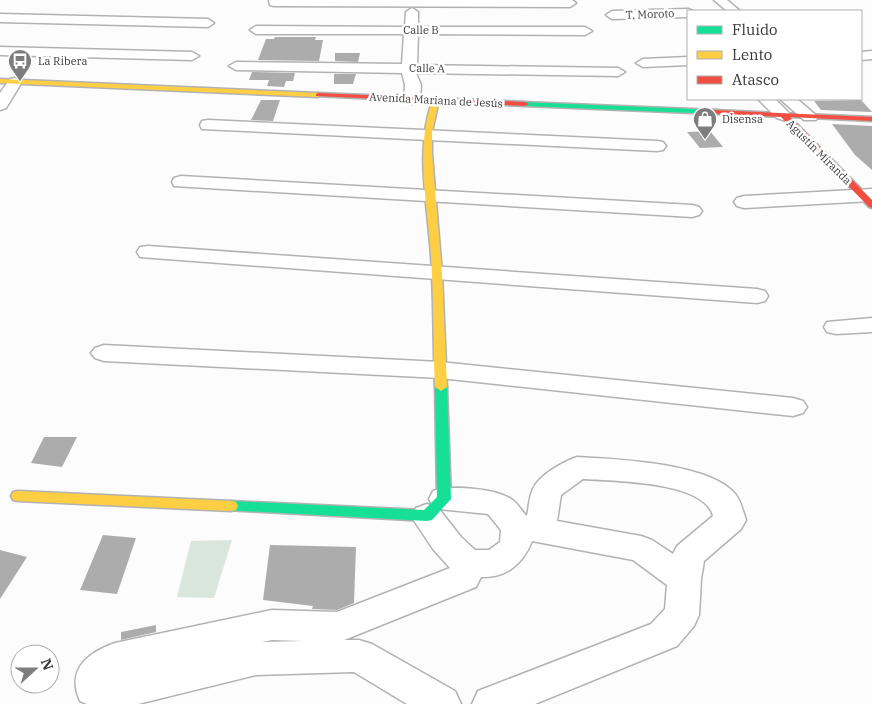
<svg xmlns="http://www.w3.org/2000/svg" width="872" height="704" font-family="'IBM Plex Serif',serif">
<rect width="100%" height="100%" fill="#fcfcfc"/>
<path fill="#d8e6dd" d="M232 540 214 598 177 597 191 541Z"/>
<path fill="#acacac" d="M275 37H316L315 40H323L319 61 258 60 266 39H274Z
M335 53H360L358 62 335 61Z
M252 72 295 73 293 81H286L284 87 267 86 269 80H249Z
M334 74H356L353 84H334Z
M261 100H280L273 121 251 120Z
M861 100 872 112 821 110 814 101Z
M832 124 872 126V170L855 155Z
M710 131 723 147 700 148 687 132Z
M44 437H77L62 467 31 463Z
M103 535 136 538 117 594 80 590Z
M270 545 356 547 354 603 337 610 312 609 313 606 263 600Z
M0 550 27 557 0 599Z
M156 625V632L121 640V632Z"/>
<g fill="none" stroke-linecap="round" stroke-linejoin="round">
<g stroke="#b2b2b2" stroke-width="3">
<path id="street" d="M269 0H572L576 3 570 7 274 6 270 5Z
M714 0H727L740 11H727Z
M412 8 418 12V27H585L592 31 585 35 418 34 417 65 618 68 625 72 618 76 416 73 421 85 420 99 412 104 404 99 405 85 402 73 236 70 229 66 236 62 402 64 404 34H256L250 30 256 26 405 27 406 12Z
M688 9 693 11H688V17L612 19 606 15 612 11Z
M0 14 208 19 214 23 208 27 0 22Z
M0 47 192 52 199 56 192 60 0 55Z
M872 51V59L861 60V52Z
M688 57V65L643 67 636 63 643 59Z
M15 78 22 82 6 108 0 110V93L10 79Z
M758 99H775L791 115 783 120 777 118Z
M780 99H797L818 117 816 120H804Z
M208 120 657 141 663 142 666 146 663 150 657 151 202 129 200 125 202 121Z
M181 176 692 205 699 207 702 211 699 215 692 217 174 186 172 182 174 178Z
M872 189V201L744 208 737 206 734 202 737 198 744 196Z
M148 246 757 289 765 291 768 296 765 301 757 303 140 257 137 252 140 247Z
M872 318V332L836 334 827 332 824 327 827 322Z
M104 345 440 362 793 398 803 401 807 407 803 413 793 416 440 378 104 361 95 358 91 353 95 348Z
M577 457C615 459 712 463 736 495 741 502 743 511 746 520L741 529 704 561 701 579 699 615 694 626 677 646 535 704H472L478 691 651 624 665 609 667 585 633 560 532 541C523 564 506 578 481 577L476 587 344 640H359L372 644 455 691 461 704H407L354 672 256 675 138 704H87L80 701C66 670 87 653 115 643L272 610 337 612 450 568 433 549 411 516 416 508 427 504 433 506 429 499 433 491C451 485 495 488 511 499 518 503 521 511 527 516 529 507 529 497 533 489 539 475 563 462 577 457ZM583 479C613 481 705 481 713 516L677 546 673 554 652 540 641 536 557 521 561 495ZM439 509 488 514 501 530 500 542 489 550H475L461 537ZM272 640 304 641 262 642Z"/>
</g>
<g stroke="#b2b2b2" stroke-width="3">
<path id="fast" d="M522 102 717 110 721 112 717 114 525 106 521 104Z
M441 383 447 387 451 499 432 520 427 521 226 510 224 506 226 502 231 501 424 510 437 497 435 387Z"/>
</g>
<g stroke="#b2b2b2" stroke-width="3">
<path id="slow" d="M0 79 318 93 321 95 318 97 0 83Z
M433 99 439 100 432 132V154L442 273 447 387 441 391 435 387C433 344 434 301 431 257 428 206 414 148 433 99Z
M18 491 231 501 236 502 238 506 236 510 231 511 18 501 13 500 11 496 13 492Z"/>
</g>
<g stroke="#b2b2b2" stroke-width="3">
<path id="jam" d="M318 93 525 102 529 104 525 106 316 96V94Z
M714 110 872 117V121L790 117 872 200V208L869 207 781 117 717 114 713 112Z"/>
</g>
<use href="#street" fill="#fff" fill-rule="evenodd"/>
<use href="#fast" fill="#16e098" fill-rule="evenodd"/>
<use href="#slow" fill="#ffcf43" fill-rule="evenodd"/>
<use href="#jam" fill="#f24e42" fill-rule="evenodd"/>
</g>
<defs>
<g id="bus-pin" transform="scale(1.25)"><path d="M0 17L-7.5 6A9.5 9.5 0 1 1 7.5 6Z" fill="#7d7d7d" stroke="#fff"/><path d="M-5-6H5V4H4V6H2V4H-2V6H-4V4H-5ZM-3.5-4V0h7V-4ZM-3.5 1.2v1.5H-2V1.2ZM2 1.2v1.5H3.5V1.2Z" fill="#fff"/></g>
<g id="shop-pin" transform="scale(1.25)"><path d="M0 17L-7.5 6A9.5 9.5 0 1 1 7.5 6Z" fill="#7d7d7d" stroke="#fff"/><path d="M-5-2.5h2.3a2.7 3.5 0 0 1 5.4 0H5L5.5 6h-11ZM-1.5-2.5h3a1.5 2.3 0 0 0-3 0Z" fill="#fff"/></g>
</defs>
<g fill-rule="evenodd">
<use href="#bus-pin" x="20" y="61"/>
<use href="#shop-pin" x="705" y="119"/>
</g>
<g text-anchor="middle" stroke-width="5" stroke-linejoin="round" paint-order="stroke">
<g font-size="11" fill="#383838" stroke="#fff">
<text transform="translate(650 14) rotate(-2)" y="4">T. Moroto</text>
<text x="421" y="34">Calle B</text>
<text transform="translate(427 68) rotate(1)" y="4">Calle A</text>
<text transform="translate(436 100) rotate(3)" y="4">Avenida Mariana de Jesús</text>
<text transform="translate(819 152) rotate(45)" y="4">Agustín Miranda</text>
</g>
<g font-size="11" fill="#383838" stroke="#fff" text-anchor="start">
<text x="38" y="65">La Ribera</text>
<text x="722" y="123">Disensa</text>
</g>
</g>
<rect x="687" y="10" width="175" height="90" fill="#ffffff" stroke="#afafaf"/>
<rect x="697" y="26" width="25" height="8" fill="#16e098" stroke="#afafaf"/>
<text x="732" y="35" font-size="15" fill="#383838">Fluido</text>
<rect x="697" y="51" width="25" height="8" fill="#ffcf43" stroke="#afafaf"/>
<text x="732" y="60" font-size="15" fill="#383838">Lento</text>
<rect x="697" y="76" width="25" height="8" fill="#f24e42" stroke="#afafaf"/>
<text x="732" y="85" font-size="15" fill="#383838">Atasco</text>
<g transform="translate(35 669) rotate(69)"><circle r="24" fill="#ffffff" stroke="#afafaf"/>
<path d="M0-4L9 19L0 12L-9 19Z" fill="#7d7d7d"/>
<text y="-8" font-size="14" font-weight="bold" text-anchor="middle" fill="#383838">N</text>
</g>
</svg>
